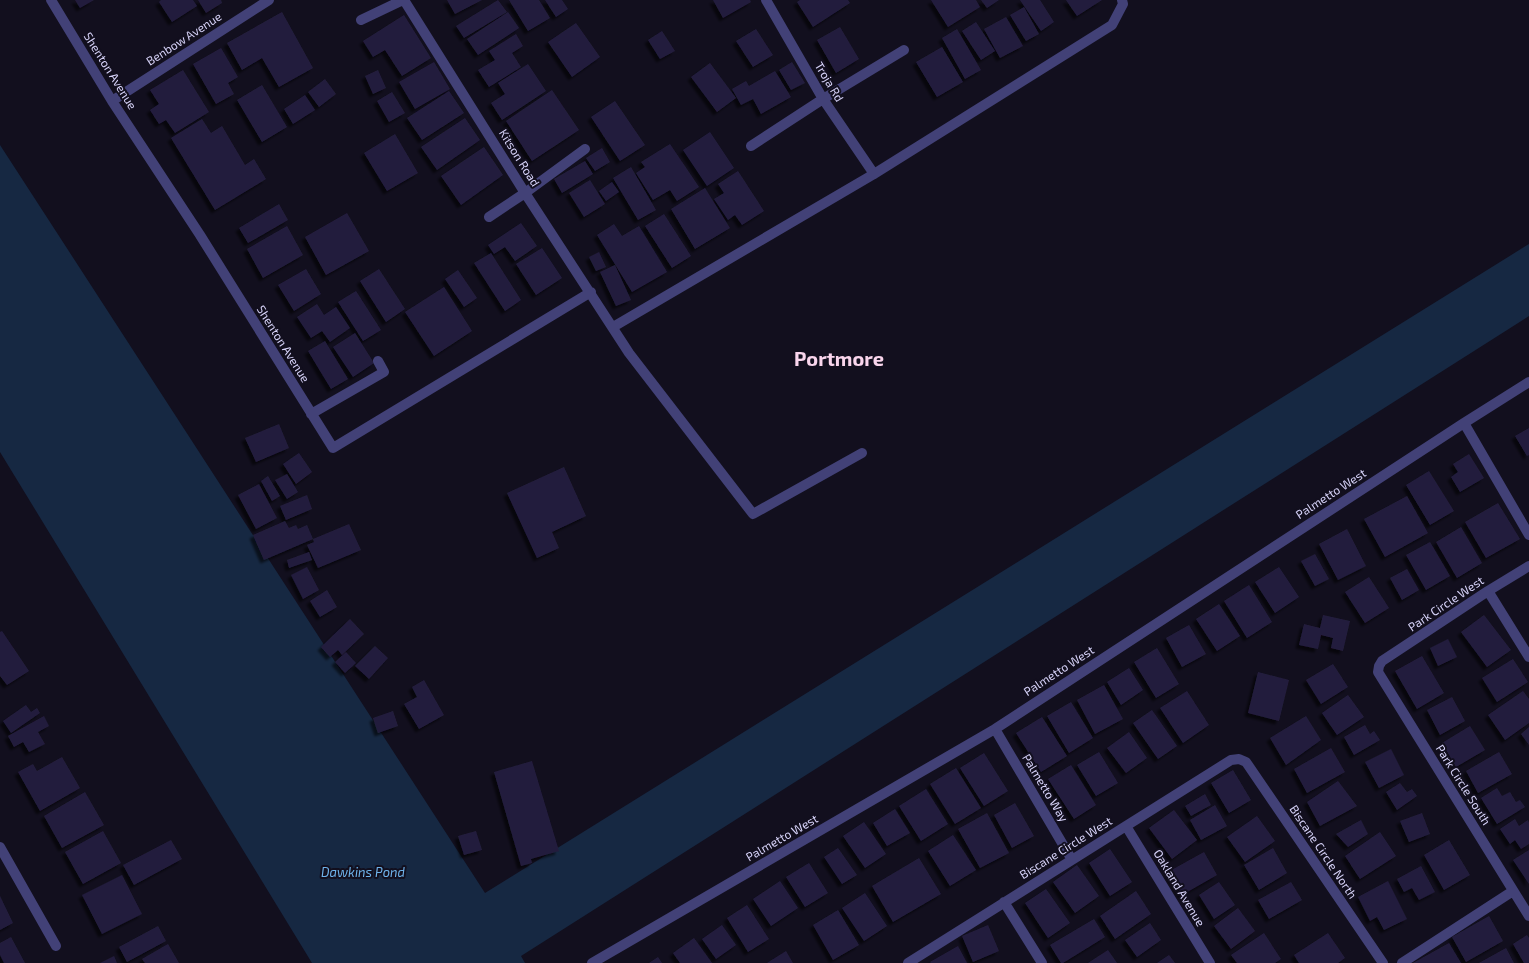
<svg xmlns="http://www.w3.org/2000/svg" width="1529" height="963" font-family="'Exo 2',sans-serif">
<defs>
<filter id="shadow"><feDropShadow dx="-3.5" dy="3.5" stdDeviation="1" flood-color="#0009"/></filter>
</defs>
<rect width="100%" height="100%" fill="#120f1e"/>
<path fill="#162842" d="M0 145 485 893 1529 244V316L521 956 525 963H312L0 452Z"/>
<path fill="#241e3d" filter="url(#shadow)" d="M75 0H94L80 8Z
M161 0H193L197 6 172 22 159 2Z
M198 0H221L222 3 206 13Z
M447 0H482L455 14Z
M498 0 507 12 464 38 456 26Z
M509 0H539L550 18 528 31Z
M545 0H562L568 9 556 17Z
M713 0H750L751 2 723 18Z
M800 0H848L850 3 813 27 797 2Z
M931 0H976L980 7 948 27Z
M981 0H999L987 8Z
M1020 0H1040L1054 22 1041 31Z
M1066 0H1102L1077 16Z
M1024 7 1039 34 1026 41 1010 15Z
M282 12 313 68 279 87 262 58 242 70 227 43Z
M508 12 519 28 478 55 467 39Z
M404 15 431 58 402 76 385 50 373 57 363 41Z
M1006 17 1023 46 1000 58 984 29Z
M976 22 995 51 981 60 962 31Z
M576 23 600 57 572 77 548 42Z
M840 27 859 59 836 73 817 40Z
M756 29 773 55 753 67 736 41Z
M957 29 981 70 965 79 942 38Z
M662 31 675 51 660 59 648 40Z
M516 34 523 46 512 53 521 67 489 87 478 70 495 60 489 51Z
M942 47 963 82 937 97 916 62Z
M221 48 238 77 228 83 234 94 216 104 193 64Z
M434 62 450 89 415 109 399 82Z
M792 62 805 83 791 90 779 70Z
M710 63 736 98 717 112 691 77Z
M528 64 546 91 502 120 491 103 505 94 498 83Z
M183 70 209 112 175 133 166 120 159 124 150 110 159 104 150 90Z
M378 70 386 88 373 94 365 76Z
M775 71 791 97 761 114 753 99 741 105 732 89 746 81 749 86Z
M325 79 336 94 319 107 308 92Z
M262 85 287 127 262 142 237 100Z
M552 90 579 130 532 161 506 121Z
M449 91 464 113 422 140 407 118Z
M392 92 405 113 389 122 377 101Z
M305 95 315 110 293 124 284 109Z
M615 101 645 145 620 161 591 117Z
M465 118 480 140 437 170 421 147Z
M202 119 211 133 222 126 245 165 254 159 266 179 215 210 171 138Z
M710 132 734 168 707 186 683 150Z
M395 134 418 173 387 191 364 153Z
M670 144 699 187 677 201 670 190 653 200 636 173 645 167 641 162Z
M484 147 503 175 461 205 441 176Z
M602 148 610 162 595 171 586 158Z
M585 161 593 174 562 193 554 179Z
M631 167 656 210 638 220 613 178Z
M738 171 764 211 742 225 735 215 728 220 714 199 724 193 718 184Z
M590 180 605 204 584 217 569 193Z
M612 182 619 192 606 201 599 191Z
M705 188 730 228 695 249 671 209Z
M279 204 288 220 248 243 239 228Z
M347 213 369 251 326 275 305 237Z
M664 214 691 256 672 268 645 226Z
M521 223 537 246 515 261 505 247 494 254 488 245Z
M614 224 622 236 639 226 667 272 632 292 597 235Z
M287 226 303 255 263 278 247 249Z
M542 248 562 278 536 295 516 264Z
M599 252 606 267 596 271 589 257Z
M491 253 521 300 505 311 474 263Z
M615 265 631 300 616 306 600 272Z
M306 269 321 294 294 311 278 285Z
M379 269 405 309 386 322 360 281Z
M458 270 477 298 464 307 445 279Z
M444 287 472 331 434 356 405 312Z
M356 291 381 330 363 341 338 302Z
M317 304 324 315 336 307 350 328 330 342 322 331 311 338 297 317Z
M355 333 374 363 353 377 333 347Z
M325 341 348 379 331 389 308 351Z
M279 424 289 448 256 462 245 438Z
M1529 428V455L1527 456 1515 436Z
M299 453 312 472 296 484 283 464Z
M1469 454 1484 478 1460 492 1451 477 1458 472 1453 464Z
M564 467 586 516 552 532 559 548 537 558 507 493Z
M1429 471 1454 511 1430 525 1406 485Z
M287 474 298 492 287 499 275 480Z
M268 476 280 496 272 501 261 481Z
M259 484 277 518 256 529 238 495Z
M307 495 312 509 286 520 280 506Z
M1407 496 1428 533 1385 557 1364 519Z
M1498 503 1520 539 1486 558 1465 522Z
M285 521 289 528 296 525 298 529 307 525 313 539 264 560 253 535Z
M349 524 361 550 318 568 307 545 314 542 313 539Z
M1461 527 1482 563 1457 578 1436 542Z
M1347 529 1366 566 1338 580 1319 544Z
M1430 542 1450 576 1426 590 1406 555Z
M309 552 312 560 289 568 287 560Z
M1315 554 1329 579 1315 586 1301 561Z
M307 567 319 590 303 599 291 575Z
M1279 567 1299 597 1275 613 1255 582Z
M1407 569 1419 590 1402 600 1390 578Z
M1369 577 1389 608 1365 623 1345 592Z
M1249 585 1272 622 1247 638 1224 601Z
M327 590 337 607 320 617 310 601Z
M1219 604 1240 636 1217 651 1196 619Z
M1323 615 1350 621 1343 651 1331 648 1333 638 1321 635 1318 649 1299 645 1304 624 1320 628Z
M1484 615 1511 650 1487 667 1461 632Z
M350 619 364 634 342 655 338 650 330 657 321 647Z
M1189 625 1206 654 1182 667 1166 638Z
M2 631 29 671 7 685 0 676V632Z
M1448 639 1457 657 1438 666 1430 648Z
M375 646 388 658 369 679 355 666Z
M1157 648 1179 684 1156 698 1134 662Z
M346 652 356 663 345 673 335 662Z
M1422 656 1444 693 1417 709 1395 671Z
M1513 659 1528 682 1497 702 1482 678Z
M1333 664 1348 687 1321 704 1306 680Z
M1129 668 1143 690 1121 705 1107 682Z
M1258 672 1289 680 1279 721 1248 713Z
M424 680 444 715 419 729 404 704 417 697 412 687Z
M1104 685 1123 719 1095 734 1077 700Z
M1187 691 1209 725 1183 743 1160 708Z
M1523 691 1529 699V723L1505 740 1488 715Z
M1348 695 1364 717 1337 735 1322 713Z
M1452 697 1465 721 1440 735 1427 710Z
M1071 702 1093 738 1069 753 1047 716Z
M26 705 31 712 37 708 40 713 11 733 3 721Z
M1152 710 1177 746 1158 759 1133 723Z
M393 711 398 726 378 733 373 718Z
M44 716 49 726 38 732 45 744 29 752 23 742 14 747 8 736Z
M1306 716 1321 740 1286 765 1270 738Z
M1042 717 1067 756 1041 772 1016 733Z
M1365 725 1370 734 1374 731 1380 740 1354 755 1344 737Z
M1470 726 1485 750 1456 767 1442 743Z
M1529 727V745L1521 734Z
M1129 732 1147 758 1126 773 1107 748Z
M1331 748 1345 772 1307 793 1294 769Z
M1391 749 1404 775 1379 788 1365 762Z
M1099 752 1118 783 1096 796 1077 765Z
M1499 752 1512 774 1478 793 1466 771Z
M984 753 1008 791 984 806 960 768Z
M62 757 80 788 40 811 18 772 33 764 37 771Z
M532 761 559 851 531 859 532 863 521 866 494 772Z
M1071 765 1096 805 1074 819 1048 779Z
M956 768 981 808 955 824 930 784Z
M1233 770 1251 800 1229 813 1211 783Z
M1338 781 1357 806 1320 826 1307 802Z
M1400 783 1407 792 1412 789 1417 796 1397 810 1386 792Z
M1497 788 1502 796 1510 792 1516 802 1520 800 1525 807 1497 824 1481 798Z
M926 789 948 824 921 841 899 806Z
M85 792 104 825 62 848 44 816Z
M1205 794 1211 805 1191 816 1185 806Z
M1015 803 1034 836 1012 848 994 815Z
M1215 805 1227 826 1201 840 1190 820Z
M895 809 910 833 887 846 873 823Z
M1174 810 1197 840 1172 859 1149 828Z
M987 813 1009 853 980 868 958 829Z
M1422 813 1430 834 1409 842 1400 821Z
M1257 816 1275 841 1245 862 1227 837Z
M1515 819 1519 826 1528 820 1529 823V844L1521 849 1515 840 1510 844 1500 829Z
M1361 820 1368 834 1348 847 1336 834Z
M864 822 886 854 865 868 843 836Z
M103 831 121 863 83 884 65 852Z
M476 831 482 850 464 855 458 836Z
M1380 832 1396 856 1360 879 1345 856Z
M953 835 976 870 950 886 928 851Z
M171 840 182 859 134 885 123 865Z
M1449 840 1470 875 1444 890 1424 855Z
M838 848 857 875 842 884 824 857Z
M1273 848 1287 873 1259 890 1244 865Z
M1110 849 1132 882 1110 896 1089 863Z
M1529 850V884L1513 860Z
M1204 852 1217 875 1182 895 1168 872Z
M919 858 941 894 893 922 872 886Z
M809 863 828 893 805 907 786 877Z
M1077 865 1099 896 1075 913 1053 882Z
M1421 866 1435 892 1419 900 1412 888 1404 892 1397 879Z
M122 875 142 914 102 934 82 895Z
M780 881 798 908 771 926 753 899Z
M1388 881 1407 919 1384 930 1377 917 1370 921 1358 897Z
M1219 882 1235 905 1214 919 1199 895Z
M1291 882 1302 900 1269 919 1258 900Z
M1046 889 1070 923 1048 938 1025 903Z
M1136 891 1151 914 1115 939 1100 916Z
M865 893 887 926 864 941 842 908Z
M0 896 13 923 0 930Z
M747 905 769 939 748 952 727 918Z
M1238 908 1255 931 1231 949 1214 926Z
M838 910 859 945 833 960 813 925Z
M1489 916 1503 941 1466 962 1452 937Z
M1094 919 1105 937 1063 963H1061L1050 945Z
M1150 923 1161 940 1137 957 1125 940Z
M722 925 736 945 716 959 702 939Z
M988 925 999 951 973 962 962 936Z
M158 926 166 941 127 962 119 947Z
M1264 933 1281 959 1275 963H1237L1231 955Z
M1328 933 1345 958 1338 963H1299L1294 955Z
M1527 935 1529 938V963H1524L1513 944Z
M11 937 25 963H4L0 955V943Z
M694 938 712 963H680L673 953Z
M1449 943 1461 963H1413Z
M168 944 179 963H145L142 959Z
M958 946 967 963H931L930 962Z
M1506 948 1514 963H1479Z
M1108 950 1117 963H1088Z
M786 951 793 963H767Z
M1169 955 1175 963H1157Z
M114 956 117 963H100Z
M658 957 662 963H649Z"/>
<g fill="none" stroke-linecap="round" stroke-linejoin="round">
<path stroke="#424177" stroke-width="10" d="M51 0 112 101 200 235 333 448 591 292
M404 0 525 193 629 353 753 514 862 453
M766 0 823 99 874 174
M361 20 403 0
M112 101 269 0
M751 146 823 99 904 50
M489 217 525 193 585 149
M613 327 874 174 1112 25 1123 4 1122 0
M311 414 384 372 378 361
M1464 423 1529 535
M1529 566 1488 591 1382 661 1379 666 1378 672 1529 916
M1488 591 1529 657
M995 729 1072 860
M1126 826 1210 963
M0 847 56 946
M1004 902 1042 963
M592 963 995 729 1464 423 1529 382
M908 963 1231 760 1239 759 1246 762 1383 963
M1402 963 1513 891"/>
</g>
<g text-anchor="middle" stroke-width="4" stroke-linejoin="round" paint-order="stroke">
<g font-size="12" fill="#d7d3f9" stroke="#120f1e">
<text transform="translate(184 39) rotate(-33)" y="4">Benbow Avenue</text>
<text transform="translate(110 71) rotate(58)" y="4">Shenton Avenue</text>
<text transform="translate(829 82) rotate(59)" y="4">Troja Rd</text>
<text transform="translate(519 158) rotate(58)" y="4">Kitson Road</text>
<text transform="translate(283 344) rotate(58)" y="4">Shenton Avenue</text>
<text transform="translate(1331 494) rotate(-33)" y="4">Palmetto West</text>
<text transform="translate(1446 604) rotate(-34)" y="4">Park Circle West</text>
<text transform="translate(1059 671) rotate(-33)" y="4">Palmetto West</text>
<text transform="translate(1463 785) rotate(58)" y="4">Park Circle South</text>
<text transform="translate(1045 788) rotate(59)" y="4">Palmetto Way</text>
<text transform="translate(782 838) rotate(-30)" y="4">Palmetto West</text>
<text transform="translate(1066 848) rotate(-32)" y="4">Biscane Circle West</text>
<text transform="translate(1323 852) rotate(56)" y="4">Biscane Circle North</text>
<text transform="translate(1179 888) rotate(59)" y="4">Oakland Avenue</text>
</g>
<g font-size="13" font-style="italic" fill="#6fb3eb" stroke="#120f1e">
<text x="363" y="877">Dawkins Pond</text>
</g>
<g font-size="20" font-weight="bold" fill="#f9d5ec" stroke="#120f1e">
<text x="839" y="366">Portmore</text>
</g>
</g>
</svg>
